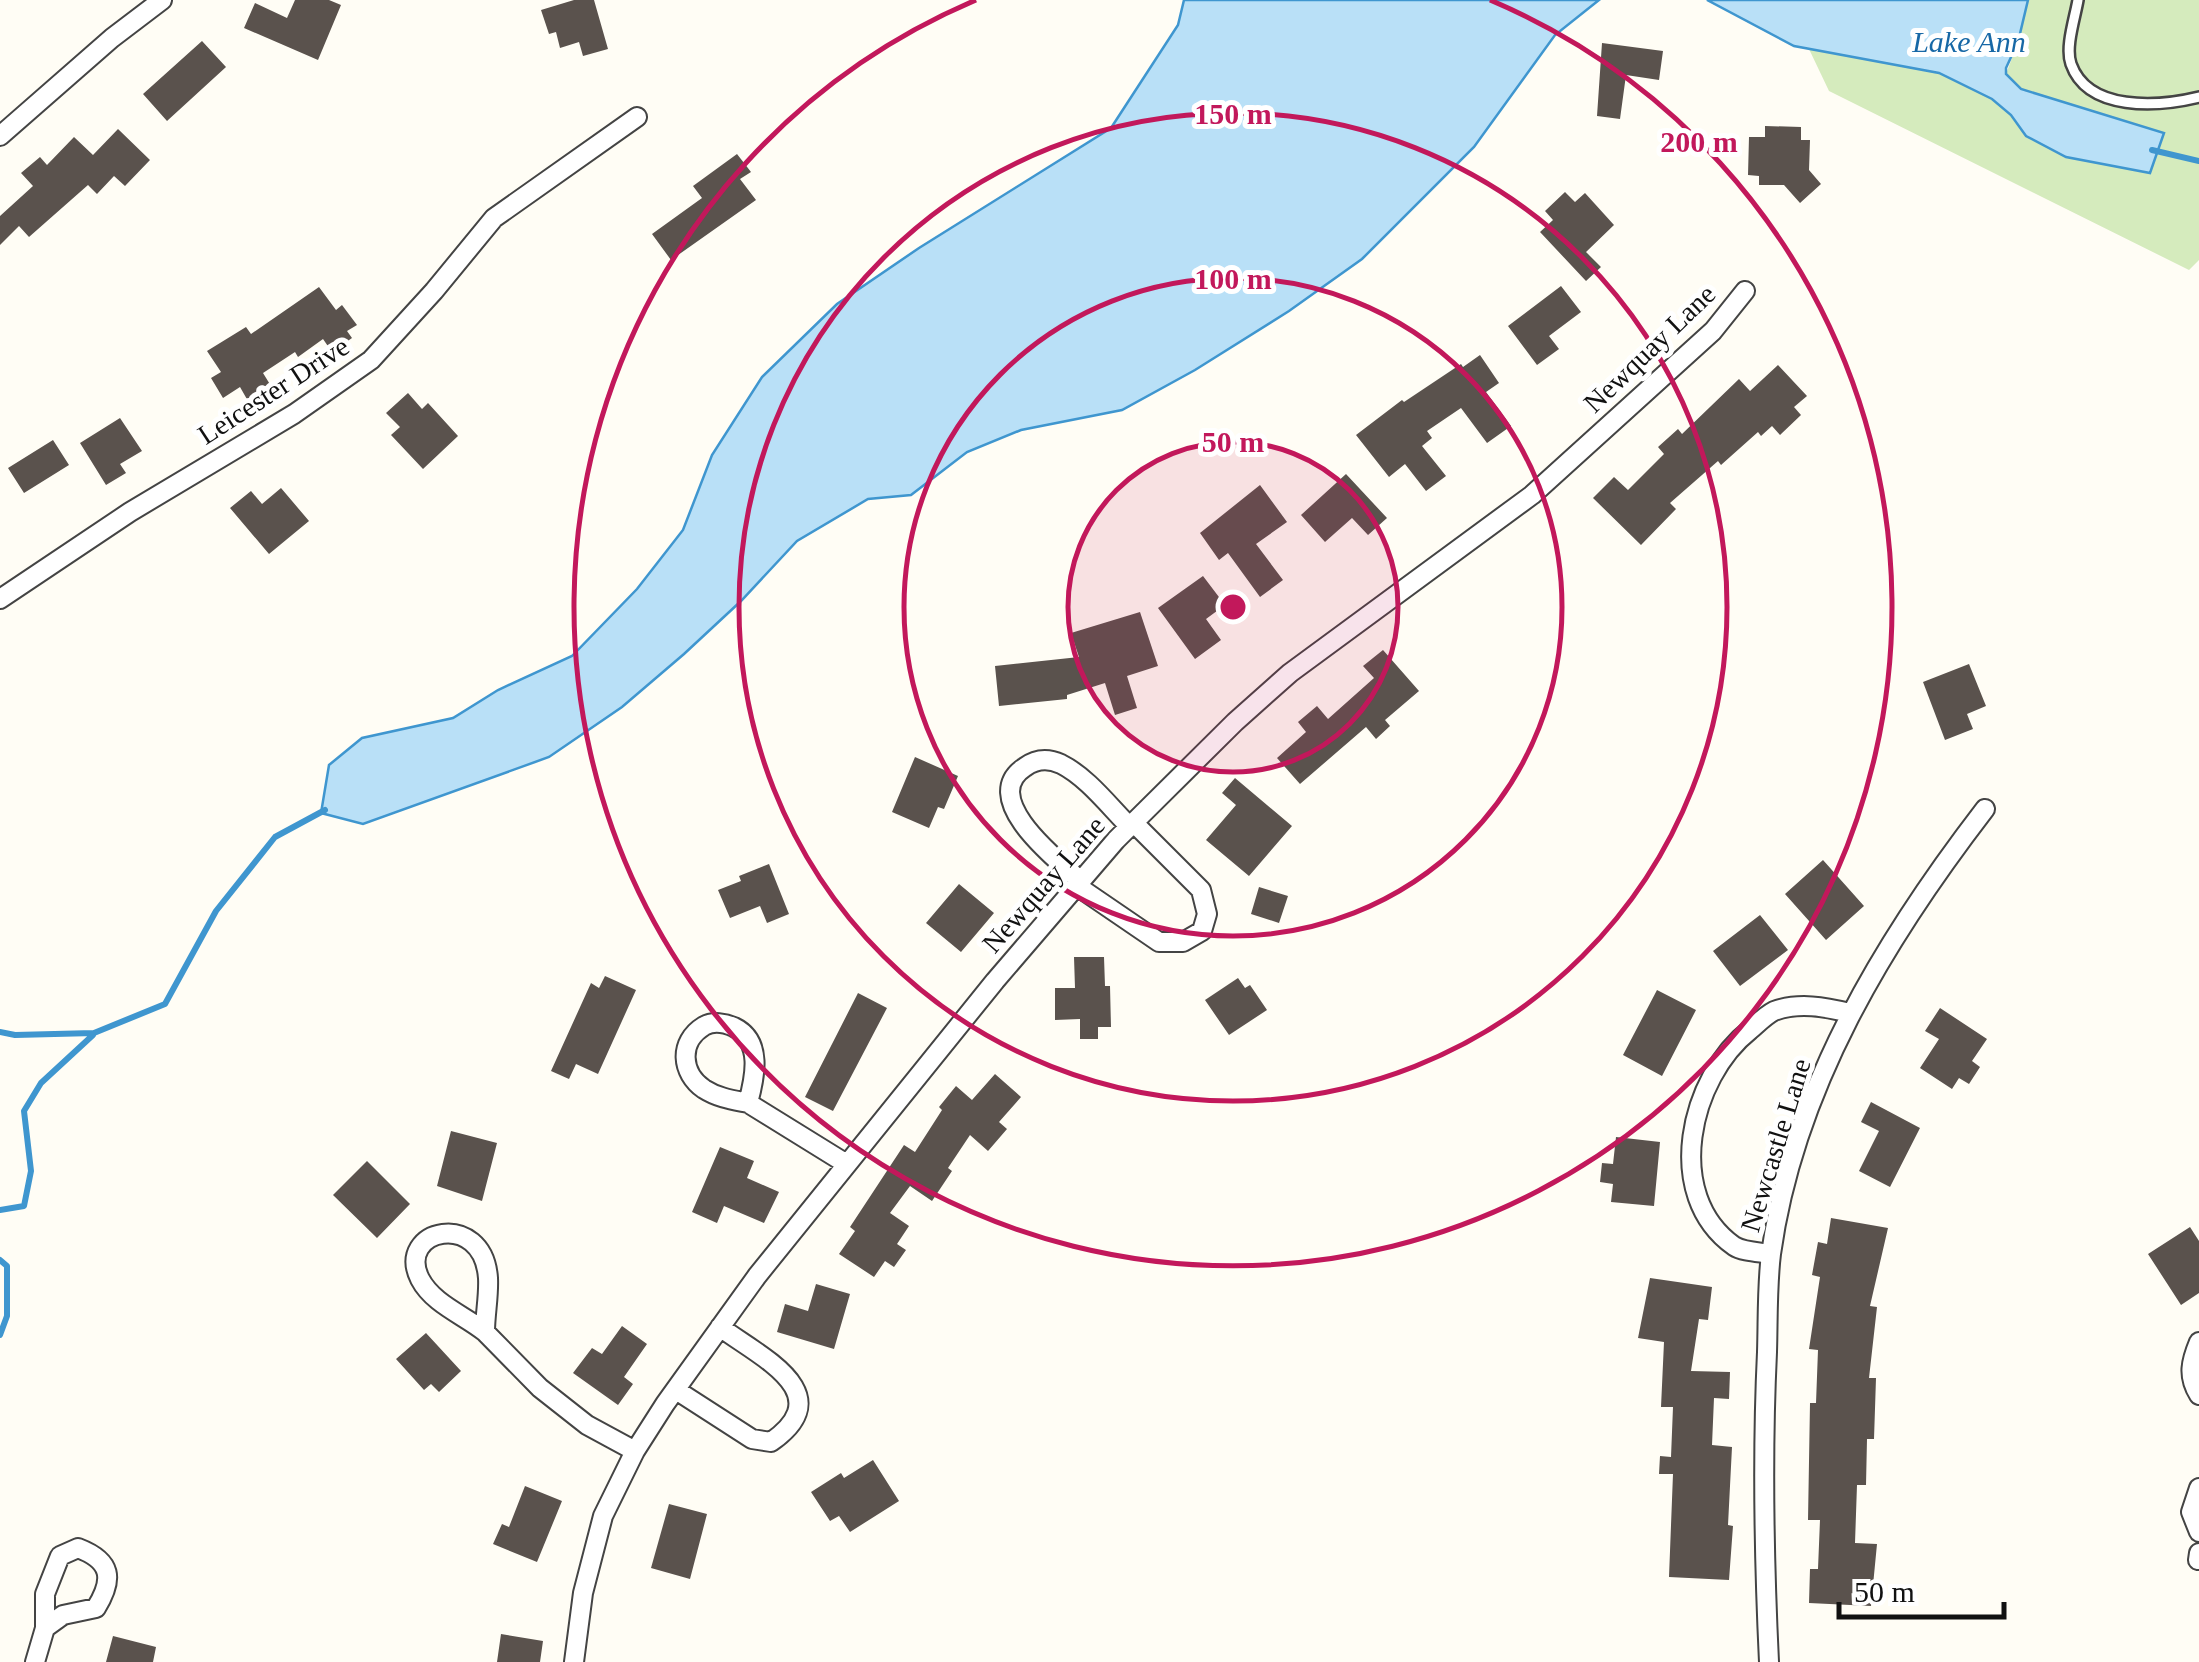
<svg xmlns="http://www.w3.org/2000/svg" width="2199" height="1662" font-family="Georgia,serif">
<rect width="100%" height="100%" fill="#fffdf5"/>
<path fill="#d5ebbd" d="M2028 0H2199V260L2189 270 1829 91 1809 49 1939 73 1992 99 2011 115 2026 136 2066 157 2149 173 2163 133 2021 89 2006 74 2018 42Z"/>
<path fill="#b9e0f7" stroke="#3f96cf" stroke-width="2.5" d="M1184 0H1599L1555 35 1474 147 1362 259 1289 311 1195 370 1122 410 1021 430 967 452 911 495 868 499 797 541 741 601 684 654 622 707 549 757 363 824 321 813 329 765 362 738 453 718 498 690 572 656 637 589 683 530 712 455 762 377 837 304 919 248 1111 128 1178 25Z
M1707 0H2028L2018 42 2006 68V74L2021 89 2164 133 2150 173 2066 157 2026 136 2011 115 1992 99 1939 73 1794 46Z"/>
<g fill="none" stroke-linecap="round" stroke-linejoin="round">
<path stroke="#3f96cf" stroke-width="6" d="M2152 150 2199 161
M0 1032 15 1035 94 1033 165 1004 216 911 275 837 325 810
M0 1210 24 1206 31 1171 24 1111 41 1083 93 1035
M0 1260 7 1266V1316L0 1335"/>
</g>
<path fill="#5a524d" d="M295 0H329L341 5 318 60 244 28 255 3 287 18Z
M574 0H594L608 49 583 56 579 42 560 48 556 32 549 34 541 10Z
M202 41 226 67 167 121 143 94Z
M1602 43 1663 51 1659 80 1626 75 1620 119 1597 116Z
M1765 126 1801 127V140H1810L1809 170 1821 184 1800 203 1784 185H1759V176L1748 175 1749 137H1765Z
M118 129 150 160 125 186 114 176 97 194 88 185 29 237 19 226 0 245V216L33 186 21 173 40 157 47 165 74 137 93 155Z
M737 154 751 172 740 179 756 200 671 260 652 234 702 198 693 186Z
M1565 192 1575 202 1585 193 1614 225 1586 252 1601 267 1586 281 1540 232 1553 220 1545 211Z
M1561 286 1581 312 1549 336 1559 349 1537 365 1508 326Z
M319 287 336 310 342 305 357 325 347 331 352 338 332 352 323 339 298 357 295 352 263 373 271 386 248 401 240 387 223 398 211 378 221 372 207 351 246 327 251 334Z
M1480 355 1499 383 1486 392 1511 426 1487 443 1461 408 1427 431 1432 438 1422 446 1446 476 1426 491 1405 464 1389 477 1356 435 1402 400 1404 402 1461 364 1463 367Z
M1778 365 1807 396 1794 407 1801 415 1780 435 1772 426 1761 436 1758 432 1721 465 1718 461 1670 503 1676 509 1641 545 1593 498 1614 477 1628 490 1664 454 1658 447 1678 429 1682 434 1739 379 1750 391Z
M408 393 422 409 428 403 458 436 423 469 391 435 400 427 386 413Z
M120 418 142 451 120 464 126 473 106 485 80 443Z
M53 440 69 465 24 493 8 468Z
M1346 474 1387 518 1368 535 1352 518 1325 542 1301 515Z
M1260 485 1287 522 1256 544 1283 580 1260 597 1228 553 1219 560 1200 533Z
M281 488 309 521 269 554 230 508 251 491 262 504Z
M1203 576 1225 605 1206 619 1221 640 1195 659 1158 608Z
M1140 612 1158 666 1127 676 1137 708 1115 715 1105 683 1067 695V699L999 706 995 666 1079 657 1071 633Z
M1383 650 1419 691 1385 720 1390 726 1376 739 1366 727 1300 784 1277 758 1306 732 1298 722 1317 706 1328 719 1374 678 1363 666Z
M1969 664 1986 706 1967 714 1973 729 1945 740 1923 682Z
M915 757 958 776 944 809 938 807 929 828 892 812Z
M1235 778 1292 826 1249 876 1206 840 1236 805 1222 793Z
M1823 860 1864 906 1826 940 1785 894Z
M769 864 789 914 767 923 760 906 730 918 718 890 741 881 739 876Z
M959 884 994 913 961 952 926 923Z
M1259 887 1288 896 1279 923 1251 914Z
M1760 915 1788 950 1740 986 1713 951Z
M1074 957H1104L1105 986H1110L1111 1027H1098V1039H1080V1019L1055 1020V988H1075Z
M605 976 636 990 598 1074 576 1064 569 1079 551 1071 591 983 599 988Z
M1238 978 1245 988 1250 985 1267 1010 1229 1035 1205 1000Z
M1657 990 1696 1010 1662 1076 1623 1055Z
M858 993 887 1008 833 1111 805 1097Z
M1940 1008 1987 1039 1972 1061 1980 1067 1969 1084 1959 1078 1952 1089 1920 1068 1939 1039 1925 1031Z
M995 1074 1021 1097 999 1122 1007 1129 988 1151 970 1135 948 1168 952 1171 932 1201 910 1186 890 1213 909 1226 897 1244 906 1250 894 1267 885 1261 874 1277 839 1254 855 1231 850 1227 904 1145 915 1152 942 1110 939 1107 956 1086 972 1100Z
M1871 1102 1920 1128 1890 1187 1859 1171 1879 1131 1861 1122Z
M451 1131 497 1143 482 1201 437 1186Z
M1616 1137 1660 1142 1654 1206 1611 1202 1613 1184 1600 1182 1602 1163 1613 1164Z
M720 1147 754 1161 747 1178 779 1192 764 1223 724 1206 717 1223 692 1212Z
M367 1161 410 1204 377 1238 333 1195Z
M1831 1218 1888 1228 1870 1306 1877 1307 1869 1378H1876L1874 1439H1867L1866 1485H1857L1855 1543 1877 1544 1871 1606 1809 1603 1810 1569H1818L1820 1520H1808L1810 1403H1816L1818 1350 1809 1349 1820 1277 1812 1275 1818 1242 1827 1244Z
M2190 1227 2199 1241V1293L2181 1305 2148 1254Z
M1650 1278 1712 1287 1708 1320 1699 1319 1691 1371 1730 1372 1729 1399 1714 1398 1712 1445 1732 1447 1728 1525 1733 1526 1729 1580 1669 1577 1673 1474H1659L1660 1456 1671 1457 1673 1407H1661L1664 1342 1638 1338Z
M816 1284 850 1294 834 1349 777 1332 785 1304 808 1311Z
M622 1326 647 1344 624 1377 633 1384 618 1405 573 1373 592 1348 602 1354Z
M426 1333 461 1371 439 1392 431 1384 424 1390 396 1359Z
M873 1460 899 1501 850 1532 839 1516 830 1521 811 1492 841 1473 844 1478Z
M525 1486 562 1501 537 1562 493 1544 502 1524 509 1527Z
M669 1504 707 1514 690 1579 651 1568Z
M501 1634 543 1641 540 1662H497Z
M113 1636 156 1647 153 1662H106Z"/>
<g fill="none" stroke-linecap="round" stroke-linejoin="round">
<g stroke="#444" stroke-width="14">
<path id="lane" d="M2078 0C2075 18 2065 47 2071 64 2088 112 2158 107 2199 97"/>
</g>
<g stroke="#444" stroke-width="22">
<path id="street" d="M0 136 112 38 162 0
M0 599 130 512 294 414 371 360 434 291 494 218 637 117
M1081 881C1058 861 977 798 1025 767 1036 759 1048 758 1061 764 1087 777 1109 806 1130 827
M1077 886 1159 942H1183L1202 931 1207 914 1201 890 1134 823
M748 1103C733 1100 718 1098 704 1089 681 1073 678 1042 704 1026 713 1021 725 1023 734 1027 763 1041 755 1077 748 1103L845 1163
M1771 1254C1760 1252 1743 1252 1734 1246 1662 1195 1690 1077 1750 1030 1757 1024 1766 1015 1774 1011 1799 1002 1825 1007 1850 1013
M485 1332C464 1315 433 1304 420 1279 395 1229 483 1209 488 1278 489 1296 485 1314 485 1332L540 1388 587 1425 635 1451
M2199 1342C2191 1361 2187 1376 2199 1395
M676 1390 752 1439 771 1442C841 1393 760 1357 720 1327
M2199 1488 2191 1512 2199 1532
M2198 1560 2199 1553
M35 1662 45 1628V1594L60 1556 78 1548C112 1561 114 1579 96 1608L63 1615 45 1628
M574 1662 583 1593 603 1516 635 1451 665 1404 757 1276 995 981 1116 840 1235 722 1290 673 1532 495 1713 331 1745 291
M1769 1662C1764 1558 1762 1456 1767 1352 1768 1320 1767 1286 1771 1254 1794 1088 1885 939 1985 809"/>
</g>
<use href="#lane" stroke="#fff" stroke-width="9"/>
<use href="#street" stroke="#fff" stroke-width="18"/>
</g>
<circle cx="1233" cy="607" r="165" fill="#c2185b" fill-opacity=".12"/>
<g fill="none" stroke="#c2185b" stroke-width="5">
<circle cx="1233" cy="607" r="165"/>
<circle cx="1233" cy="607" r="329"/>
<circle cx="1233" cy="607" r="494"/>
<path d="M1490 0A659 659 0 1 1 976 0"/>
</g>
<g text-anchor="middle" stroke-width="10" stroke-linejoin="round" paint-order="stroke">
<g font-size="28" fill="#111" stroke="#fff">
<text transform="translate(1649 348) rotate(-44)" y="10">Newquay Lane</text>
<text transform="translate(273 390) rotate(-33)" y="10">Leicester Drive</text>
<text transform="translate(1043 884) rotate(-49)" y="10">Newquay Lane</text>
<text transform="translate(1775 1145) rotate(-73)" y="10">Newcastle Lane</text>
</g>
<g font-size="30" font-style="italic" fill="#1768a6" stroke="#fff">
<text x="1969" y="52">Lake Ann</text>
</g>
</g>
<circle cx="1233" cy="607" r="15" fill="#c2185b" stroke="#fff" stroke-width="5"/>
<g font-size="30" text-anchor="middle" font-weight="bold" fill="#c2185b" stroke="#fff" stroke-width="10" stroke-linejoin="round" paint-order="stroke">
<text x="1233" y="124">150 m</text>
<text x="1699" y="152">200 m</text>
<text x="1233" y="289">100 m</text>
<text x="1233" y="452">50 m</text>
</g>
<path d="M1839 1602v15h165v-15" fill="none" stroke="#111111" stroke-width="5"/>
<text x="1854" y="1602" font-size="30" fill="#111111" stroke="#ffffff" stroke-width="8" paint-order="stroke">50 m</text>
</svg>
